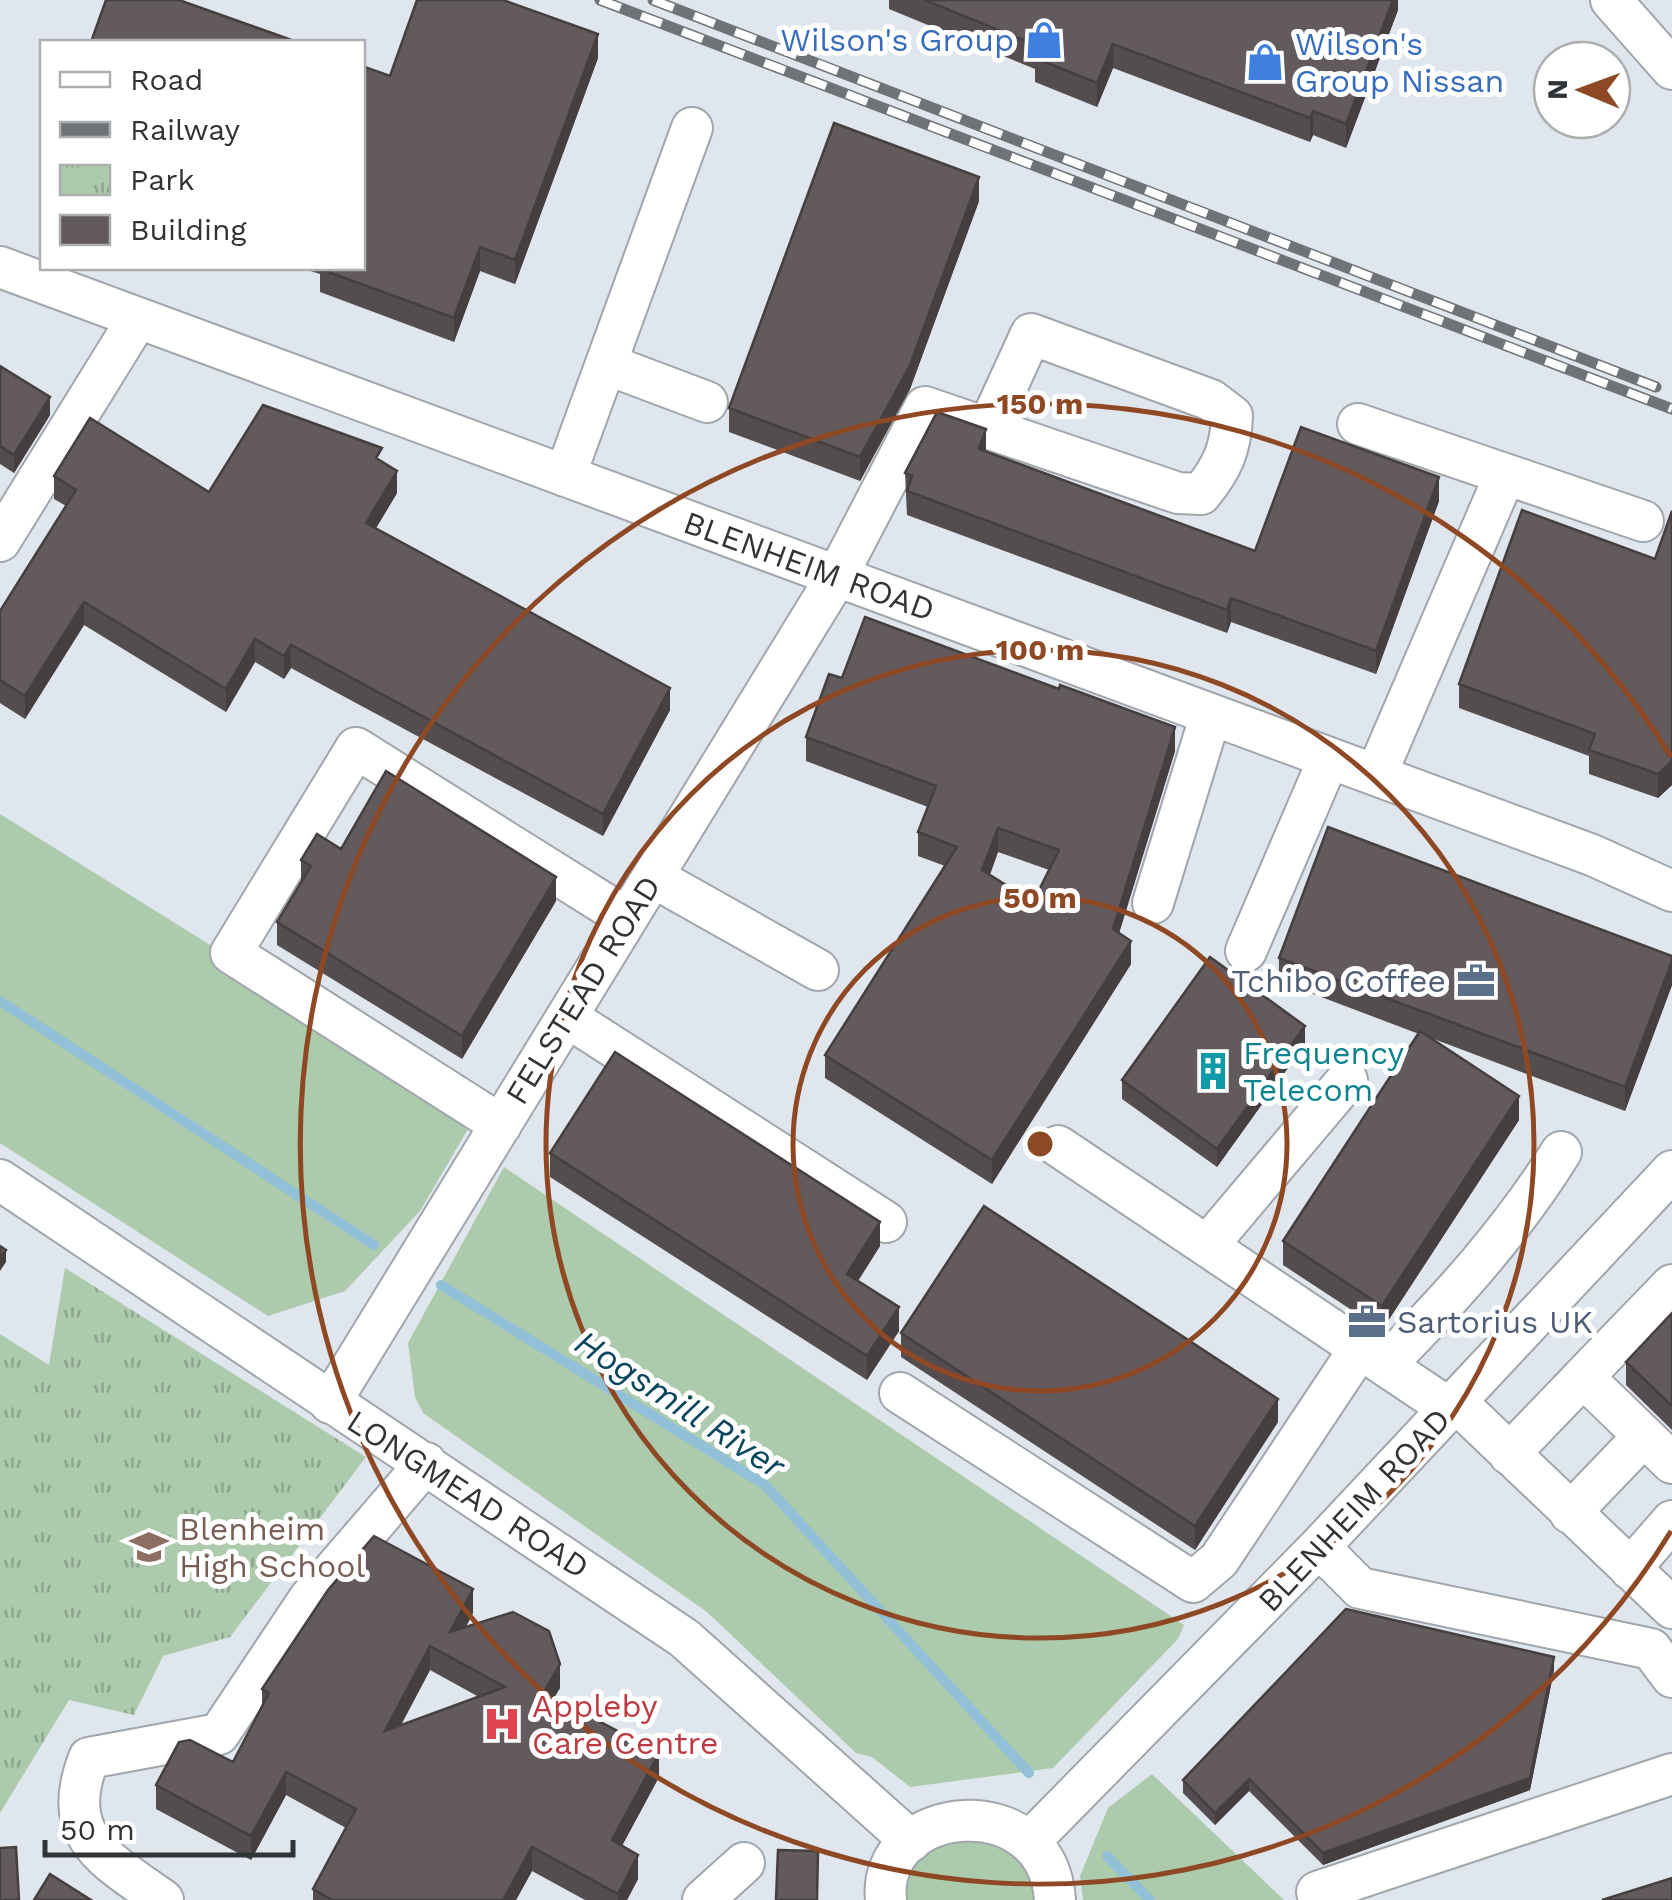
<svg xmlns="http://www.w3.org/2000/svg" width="1672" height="1900" font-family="'Work Sans',sans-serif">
<defs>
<pattern id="park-tufts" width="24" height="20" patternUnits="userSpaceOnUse" patternTransform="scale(2.5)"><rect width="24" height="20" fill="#accaac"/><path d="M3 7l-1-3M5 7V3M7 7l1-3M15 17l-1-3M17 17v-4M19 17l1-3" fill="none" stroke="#8da58d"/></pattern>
</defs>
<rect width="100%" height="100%" fill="#e0e6ed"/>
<path fill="#accaac" d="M0 814 478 1112 420 1211 345 1291 268 1316 0 1143Z
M504 1167 1184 1625 1178 1639 1053 1768 910 1787 872 1757 856 1753 707 1612 423 1413 415 1397 408 1343Z
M1152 1774 1284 1900H1083L1080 1876 1108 1808Z
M971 1832 1022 1852 1044 1900H900C907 1857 934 1847 971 1832Z"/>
<path fill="url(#park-tufts)" d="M65 1268 366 1457 230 1637 163 1656 134 1715 69 1700 0 1813V1334L49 1365Z"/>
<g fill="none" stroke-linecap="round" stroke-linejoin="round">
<path stroke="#93c0d9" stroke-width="10" d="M0 1001 374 1245
M441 1285 765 1485 1029 1773
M1107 1856 1150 1900"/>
<g stroke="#a0a6ac" stroke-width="44">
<path id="minor" d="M1611 0 1672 69
M0 267 1592 855 1672 891
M606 364 707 402
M1358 424 1643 521
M565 476 692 128
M0 541 138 318
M1376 775 1504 477
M653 877 818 970
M1153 903 1211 714
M1246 951 1329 758
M567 1017 886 1222
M501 1125 231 953 356 748 627 918
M1058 1146 1450 1409
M0 1180 684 1638 911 1841
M1207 1246 1347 1080
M1385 1365C1450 1299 1512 1231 1561 1152
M1583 1377 1672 1285
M900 1393 1193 1582 1219 1560 1360 1348
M1456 1402 1672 1608
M330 1403 837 576 925 407 1178 493 1201 494C1222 468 1231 449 1232 416L1211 400 1031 334 988 428
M1509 1454 1583 1377 1672 1463
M1570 1513 1644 1436
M1319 1547 1360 1588 1651 1649 1672 1677
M1630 1569 1672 1521
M1029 1842 1319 1547 1672 1171
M163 1900C105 1859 58 1837 89 1758L219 1734 309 1599 426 1463
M703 1900 744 1863
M886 1900C876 1803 1048 1786 1055 1900
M1320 1900 1317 1892 1672 1774"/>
</g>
<use href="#minor" stroke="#fff" stroke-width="40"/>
<g stroke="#6f7377" stroke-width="11">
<path id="rail" d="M600 0 1672 409
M653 0 1656 387"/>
</g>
<use href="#rail" stroke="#fff" stroke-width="8" stroke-dasharray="22" stroke-linecap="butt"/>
</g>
<path fill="#544d4f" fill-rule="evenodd" d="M889 0H1398V10L1346 148 1313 135 1310 142 1113 68 1097 107 1035 82V69L889 9Z
M598 58 515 284 480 271 454 342 320 292V274L301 268H362L390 76Z
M979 201 910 389 860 481 729 432V408Z
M0 366 50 415 14 473 0 464Z
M986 452 1255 551 1439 501 1376 674 1231 622 1227 633 907 515 905 473Z
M382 461 397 493 376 528 670 710 603 836 291 668 284 679 255 662 226 712 84 625 25 719 0 703V611L66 506 54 499V476L209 492Z
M1672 511V785L1658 798 1589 774V756L1459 708V684L1655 559Z
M842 678 1175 751 1119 933 1131 964 992 1184 825 1078V1055L945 866 918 856V832L928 807 806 761V737ZM998 852 1049 870 1033 902 990 875Z
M341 849 556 901 462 1059 277 945V922L301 882V860Z
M1672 956V985L1625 1111 1431 1038 1519 1120 1382 1330 1283 1265V1241L1419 1034 1279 981V958Z
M1305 1044 1217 1167 1122 1099V1080Z
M550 1153 880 1246 858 1281 899 1331 867 1380 550 1177Z
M1672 1313V1430L1626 1385V1362Z
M901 1333 1278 1422 1195 1550 901 1357Z
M473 1613 466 1627 560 1688 554 1697 659 1777 622 1846 638 1879 627 1900H585L532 1871 516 1900H313V1889L346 1828 286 1795 251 1860 156 1809V1785L233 1762 262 1708V1689ZM430 1670 479 1697 401 1725Z
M1554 1670 1530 1790 1323 1865 1249 1791 1215 1825 1183 1793V1780Z"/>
<path fill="#453f40" d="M1393 0H1398V10L1346 148V124Z
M598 34V58L515 284V260Z
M1113 44V68L1097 107V83Z
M1313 111V135L1310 142V118Z
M979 177V201L910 389 860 481V457Z
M480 247V271L454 342V318Z
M50 397V415L14 473V455Z
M986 429V453L979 449Z
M397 471V493L366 545V523Z
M1439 477V501L1376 674V651Z
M1231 598V622L1227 633V610Z
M84 602V625L25 719V696Z
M255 639V662L226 712V689Z
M291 645V668L284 679V656Z
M670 688V710L603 836V814Z
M1175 727V751L1113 953V929Z
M1672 761V785L1658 798V774Z
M998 828V852L982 894V870Z
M556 877V901L462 1059V1036Z
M1131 941V964L992 1184V1160Z
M1672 961V985L1625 1111V1087Z
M1305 1026V1044L1217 1167V1149Z
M1519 1096V1120L1382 1330V1306Z
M880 1222V1246L847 1298V1274Z
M6 1250V1262L0 1271V1259Z
M899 1307V1331L867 1380V1356Z
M1278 1399V1422L1195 1550V1526Z
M473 1589V1613L450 1656V1632Z
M430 1646V1670L385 1755V1731Z
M1554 1657V1670L1530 1790 1323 1865V1853Z
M560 1664V1688L544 1715V1692Z
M659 1753V1777L612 1864V1840Z
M286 1772V1795L251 1860V1836Z
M1249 1779V1791L1215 1825V1813Z
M532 1847V1871L516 1900H503Z
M638 1855V1879L627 1900H618V1894Z"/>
<path fill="#625a5c" stroke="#453f40" stroke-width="2.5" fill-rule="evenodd" d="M106 0H179L297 42H91Z
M417 0H503L598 34 515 260 480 247 454 318 320 269 362 268V66L390 76Z
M925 0H1393L1346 124 1313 111 1310 118 1113 44 1097 83 1035 58 1040 47Z
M834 123 979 177 910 365 860 457 729 408Z
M0 366 50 397 14 455 0 446Z
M263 405 382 448 376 458 397 471 366 523 670 688 603 814 291 645 284 656 255 639 226 689 84 602 25 696 0 680V611L76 490 54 476 90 418 209 492Z
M937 412 986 429 979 449 1255 551 1301 427 1439 477 1376 651 1231 598 1227 610 907 491 912 476 905 473Z
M1522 510 1655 559 1672 511V761L1658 774 1589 750 1595 734 1459 684Z
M865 617 1059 689 1060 685 1175 727 1113 929 1131 941 992 1160 825 1055 957 847 918 832 936 786 806 737 829 674 842 678ZM998 828 1059 850 1033 902 982 870Z
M386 771 556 877 462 1036 277 922 311 866 301 860 317 834 341 849Z
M1328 827 1672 956V961L1625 1087 1279 958Z
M1210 957 1305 1026 1217 1149 1122 1080Z
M1420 1031 1519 1096 1382 1306 1283 1241Z
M615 1052 880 1222 847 1274 899 1307 867 1356 550 1153Z
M984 1206 1278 1399 1195 1526 901 1333Z
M0 1246 6 1250 0 1259Z
M1672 1313V1406L1626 1362Z
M374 1536 473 1589 450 1632 513 1612 549 1631 560 1664 544 1692 659 1753 612 1840 638 1855 618 1894 532 1847 503 1900H332L313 1889 356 1809 286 1772 251 1836 156 1785 179 1742 190 1740 233 1762 269 1693 262 1689 328 1590ZM430 1646 505 1687 385 1731Z
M1346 1609 1554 1657 1530 1778 1323 1853 1249 1779 1215 1813 1183 1780Z
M16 1847 19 1900H0V1848Z
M778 1850 818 1851 817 1900H776Z
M50 1874 91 1900H34Z
M1672 1878V1900H1602Z"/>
<g fill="none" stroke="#8f4824" stroke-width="5">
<circle cx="1040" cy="1144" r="247"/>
<circle cx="1040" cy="1144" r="494"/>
<path d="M1671 1531A740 740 0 1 1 1671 757"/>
</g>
<defs>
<g id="shop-bare" transform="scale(3)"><path d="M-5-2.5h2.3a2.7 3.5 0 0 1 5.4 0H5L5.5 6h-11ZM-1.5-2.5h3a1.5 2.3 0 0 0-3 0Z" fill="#3f7fe0" stroke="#fff" stroke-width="2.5" paint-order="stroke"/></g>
<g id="office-bare" transform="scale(3)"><path d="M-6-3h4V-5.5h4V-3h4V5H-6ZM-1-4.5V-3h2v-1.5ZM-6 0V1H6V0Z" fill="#5c6f8a" stroke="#fff" stroke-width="2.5" paint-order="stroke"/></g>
<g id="building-bare" transform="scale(3)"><path d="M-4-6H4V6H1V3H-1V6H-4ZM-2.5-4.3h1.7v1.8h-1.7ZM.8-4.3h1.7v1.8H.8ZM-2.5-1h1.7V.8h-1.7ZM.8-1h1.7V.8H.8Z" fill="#0f9aa8" stroke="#fff" stroke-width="2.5" paint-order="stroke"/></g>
<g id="school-bare" transform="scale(3)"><path d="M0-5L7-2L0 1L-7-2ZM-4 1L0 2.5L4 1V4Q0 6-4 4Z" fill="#8d6e63" stroke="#fff" stroke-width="2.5" paint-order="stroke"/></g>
<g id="hospital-bare" transform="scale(3)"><path d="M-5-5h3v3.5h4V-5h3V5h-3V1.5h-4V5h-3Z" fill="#e0444e" stroke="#fff" stroke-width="2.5" paint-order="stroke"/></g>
</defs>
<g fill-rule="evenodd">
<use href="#shop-bare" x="1044" y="40"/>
<use href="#shop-bare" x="1265" y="62"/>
<use href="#office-bare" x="1476" y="981"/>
<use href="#building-bare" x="1213" y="1071"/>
<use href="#office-bare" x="1367" y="1322"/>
<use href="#school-bare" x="149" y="1547"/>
<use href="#hospital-bare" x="502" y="1724"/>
</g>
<g text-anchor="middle" stroke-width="10" stroke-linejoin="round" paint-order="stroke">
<g font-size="32" fill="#366cbe" stroke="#fff" text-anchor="end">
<text x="1014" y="51">Wilson's Group</text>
<text x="1295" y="55" text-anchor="start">Wilson's<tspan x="1295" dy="37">Group Nissan</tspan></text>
</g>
<g font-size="32" fill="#313436" stroke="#fff">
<text transform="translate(809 566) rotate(20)" y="11">BLENHEIM ROAD</text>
<text transform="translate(583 990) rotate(-58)" y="11">FELSTEAD ROAD</text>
<text transform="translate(468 1494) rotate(33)" y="11">LONGMEAD ROAD</text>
<text transform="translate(1354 1510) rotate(-47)" y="11">BLENHEIM ROAD</text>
</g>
<g font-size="32" fill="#4e5e75" stroke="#fff" text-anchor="end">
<text x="1446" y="992">Tchibo Coffee</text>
<text x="1397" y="1333" text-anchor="start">Sartorius UK</text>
</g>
<g font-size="32" fill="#0d838f" stroke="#fff" text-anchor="start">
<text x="1243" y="1064">Frequency<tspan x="1243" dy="37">Telecom</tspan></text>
</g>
<g font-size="32" fill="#785e54" stroke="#fff" text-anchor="start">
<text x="179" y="1540">Blenheim<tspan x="179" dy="37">High School</tspan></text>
</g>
<g font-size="32" fill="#be3a42" stroke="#fff" text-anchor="start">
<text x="532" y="1717">Appleby<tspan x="532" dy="37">Care Centre</tspan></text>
</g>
<g font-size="35" font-style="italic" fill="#0a4660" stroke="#fff">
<text transform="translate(680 1404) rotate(33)" y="12">Hogsmill River</text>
</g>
</g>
<circle cx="1040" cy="1144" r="15" fill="#8f4824" stroke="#fff" stroke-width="5"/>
<g font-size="30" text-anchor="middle" font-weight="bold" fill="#8f4824" stroke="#fff" stroke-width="10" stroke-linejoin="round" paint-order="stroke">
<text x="1040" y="414">150 m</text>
<text x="1040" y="660">100 m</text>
<text x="1040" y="908">50 m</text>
</g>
<rect x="40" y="40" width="325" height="230" fill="#ffffff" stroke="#adaeaf" stroke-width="2.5"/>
<rect x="60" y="72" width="50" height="15" fill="#ffffff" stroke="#adaeaf" stroke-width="2.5"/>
<text x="130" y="90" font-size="30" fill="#313436">Road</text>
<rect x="60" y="122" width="50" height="15" fill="#6f7377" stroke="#adaeaf" stroke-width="2.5"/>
<text x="130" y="140" font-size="30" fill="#313436">Railway</text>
<rect x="60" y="165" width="50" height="30" fill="url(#park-tufts)" stroke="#adaeaf" stroke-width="2.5"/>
<text x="130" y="190" font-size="30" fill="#313436">Park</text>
<rect x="60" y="215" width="50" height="30" fill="#625a5c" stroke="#adaeaf" stroke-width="2.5"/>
<text x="130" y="240" font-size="30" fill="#313436">Building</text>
<g transform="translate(1582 90) rotate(271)"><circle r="48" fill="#ffffff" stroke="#adaeaf" stroke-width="2.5"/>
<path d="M0-8L18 38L0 25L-18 38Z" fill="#8f4824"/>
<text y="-15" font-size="28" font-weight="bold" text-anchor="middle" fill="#313436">N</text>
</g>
<path d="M45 1840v15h248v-15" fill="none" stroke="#313436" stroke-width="5"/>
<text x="60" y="1840" font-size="30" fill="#313436" stroke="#ffffff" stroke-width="8" paint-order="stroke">50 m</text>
</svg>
